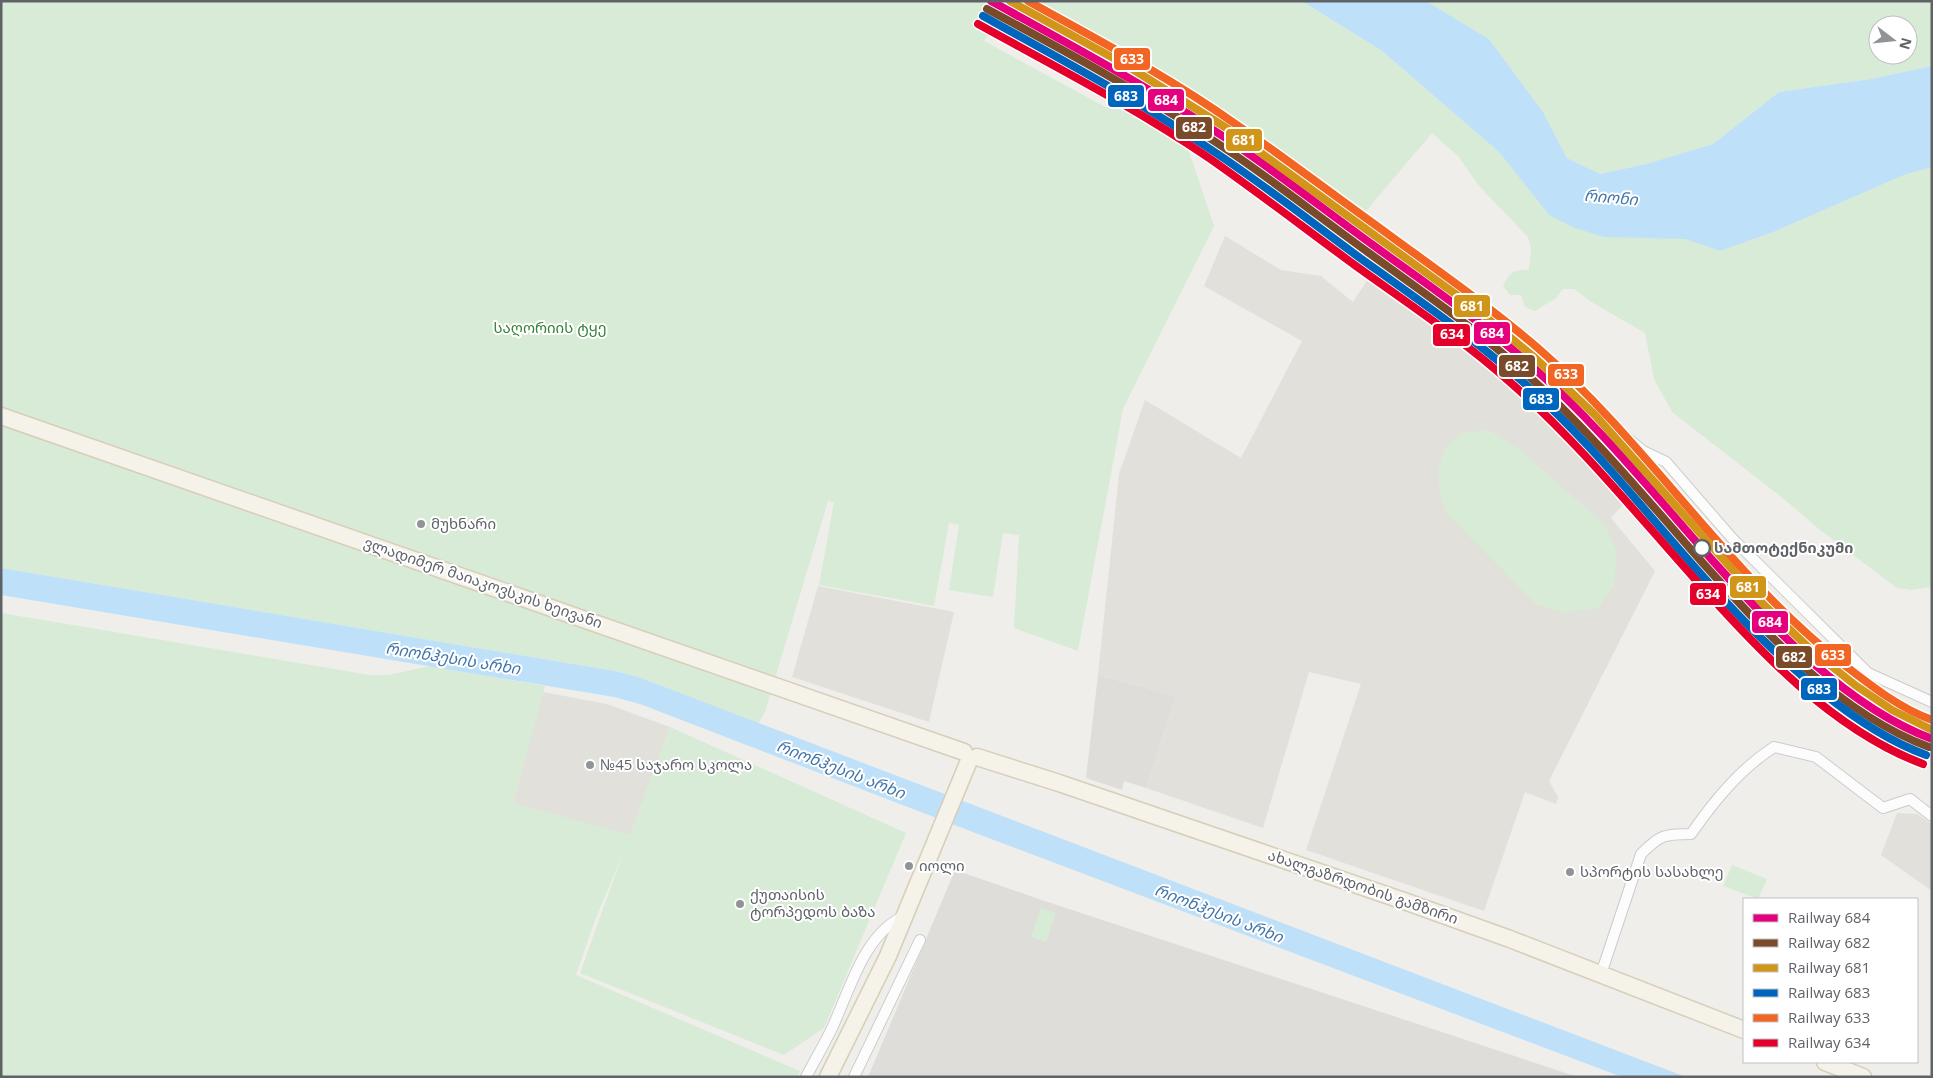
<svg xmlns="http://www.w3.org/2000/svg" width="1933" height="1078" font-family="'Open Sans','Noto Sans Georgian',sans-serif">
<rect width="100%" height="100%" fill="#efeeea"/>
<path fill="#dfddda" d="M1098 675 1176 696 1146 788 1124 781 1122 790 1086 778Z
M955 870 1036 898 1578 1077H868Z"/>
<path fill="#e2e0da" d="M1225 236 1281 270 1321 276 1353 302 1372 273 1518 379 1629 498 1611 518 1655 571 1549 781 1558 797 1556 804 1525 792 1484 911 1306 850 1361 684 1309 672 1263 828 1146 788 1176 696 1098 675 1119 474 1145 400 1241 458 1302 341 1204 286Z
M818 586 954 612 929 722 792 677Z
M543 692 607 704 670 727 630 836 513 803Z
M1897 813 1917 814 1932 824V891L1881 855Z"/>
<path fill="#d8ebd6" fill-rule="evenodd" d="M1 1H979L1003 14 984 41 1107 108 1124 83 1176 113 1214 226 1123 409 1078 651 1014 628 1019 535 1003 533 993 597 949 590 959 525 949 523 934 606 819 585 834 502 828 501 765 712 758 724 638 677 615 671 1 568Z
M1027 1H1302L1382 51 1499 152 1549 215 1649 237 1685 239 1720 251 1771 233 1904 175 1932 167V587L1912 590 1897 588 1820 530 1784 499 1672 412 1654 379 1645 333 1593 303 1574 289H1563L1556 298 1535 311 1525 307 1521 295H1510L1503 286C1510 271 1514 270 1529 270L1531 248 1528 237 1479 186 1458 156 1432 133 1362 216 1333 192 1141 65 1132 72 1019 11Z
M1426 1H1932V66L1871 79 1779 92 1713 144 1646 164 1600 174 1567 158 1543 112 1489 39ZM1878 25H1908V55H1878Z
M1489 430 1520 450 1605 525 1617 552 1614 586 1598 608 1563 613 1536 604 1446 513 1439 489V467L1445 448 1461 433Z
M1 613 370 675H389L430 666 545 686 513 803 630 835 670 727 906 833 824 1028 784 1055 580 973 623 853 595 920 576 975 800 1071 797 1077H1Z
M1732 865 1767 879 1758 899 1723 886Z
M1041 908 1056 913 1046 942 1031 937Z"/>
<path fill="#bfe0f9" d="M1302 1H1426L1489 39 1543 112 1567 158 1600 174 1646 164 1713 144 1779 92 1871 79 1932 66V167L1904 175 1771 233 1720 251 1685 239 1604 237 1575 228 1549 215 1499 152 1382 51Z
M1 568 615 671 638 677 1686 1077H1622L978 834 640 704 614 697 1 595Z"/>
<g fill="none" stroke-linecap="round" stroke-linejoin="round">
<g stroke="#cbcccc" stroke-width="12">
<path id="street" d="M1025 1 1130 64 1274 161 1539 355 1600 416 1643 451 1666 462 1731 537 1868 673 1932 702
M1601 974 1641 854C1660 835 1664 834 1691 834 1714 801 1740 769 1774 747L1816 757 1883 808 1910 799 1932 816
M806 1077C815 1060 825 1043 833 1026 850 989 865 932 905 916
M854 1077 920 940"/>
</g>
<g stroke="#d7ceb8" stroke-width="19">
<path id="primary" d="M1 416 964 752
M977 757 1059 783 1404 901 1510 939 1744 1030
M1825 1062 1863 1077
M828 1077 888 956 968 763"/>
</g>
<use href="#street" stroke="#fdfcfc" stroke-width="10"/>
<use href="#primary" stroke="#f4f2e9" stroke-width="16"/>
<g stroke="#fff" stroke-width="11">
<path id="rail-1" d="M991 1C1069 44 1147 86 1221 135 1273 169 1323 209 1373 245 1425 283 1479 320 1527 362 1596 422 1653 493 1713 561 1773 628 1847 707 1932 739"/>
</g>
<g stroke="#fff" stroke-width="11">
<path id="rail-2" d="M987 9C1065 51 1143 93 1217 143 1269 177 1319 217 1369 253 1421 291 1475 328 1523 371 1588 429 1644 496 1701 561 1764 631 1839 714 1929 747"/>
</g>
<g stroke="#fff" stroke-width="11">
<path id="rail-3" d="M1010 1 1126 65 1228 129 1476 309 1534 357 1595 415 1763 604 1809 648 1855 685 1892 710 1932 730"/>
</g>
<g stroke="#fff" stroke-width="11">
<path id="rail-4" d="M983 16C1060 59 1139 101 1213 151 1263 184 1311 222 1360 258 1413 296 1466 333 1515 375 1627 471 1706 601 1823 693 1854 718 1888 741 1926 755"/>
</g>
<g stroke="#fff" stroke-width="11">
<path id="rail-5" d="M1028 1C1098 40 1169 77 1234 123 1284 157 1332 194 1381 229 1434 268 1489 306 1539 349 1649 445 1728 574 1843 664 1870 685 1899 708 1932 720"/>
</g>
<g stroke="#fff" stroke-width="11">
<path id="rail-6" d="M978 24C1056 67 1136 108 1209 158 1259 193 1307 230 1356 266 1409 304 1463 340 1511 383 1578 442 1635 512 1694 578 1757 649 1832 730 1923 764"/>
</g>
<use href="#rail-1" stroke="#e5007d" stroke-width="8"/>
<use href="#rail-2" stroke="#7a4b2a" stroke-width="8"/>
<use href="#rail-3" stroke="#d1951a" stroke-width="8"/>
<use href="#rail-4" stroke="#0065bd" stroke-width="8"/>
<use href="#rail-5" stroke="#f26522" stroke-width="8"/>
<use href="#rail-6" stroke="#e4002b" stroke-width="8"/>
</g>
<g fill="#919496" stroke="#fff" stroke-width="2">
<circle cx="421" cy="524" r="5"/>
<circle cx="590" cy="765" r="5"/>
<circle cx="909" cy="866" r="5"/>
<circle cx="1570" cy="872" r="5"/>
<circle cx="740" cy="904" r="5"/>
</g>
<circle fill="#fff" stroke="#5f6368" stroke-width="2.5" cx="1702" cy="548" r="8"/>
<g text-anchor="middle" stroke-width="4" stroke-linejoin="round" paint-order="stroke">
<g font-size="15" fill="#348238" stroke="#fff">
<text x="550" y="333">საღორიის ტყე</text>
</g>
<g font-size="15" fill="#5f6368" stroke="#fff" text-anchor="start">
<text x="431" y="529">მუხნარი</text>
<text x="600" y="770">№45 საჯარო სკოლა</text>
<text x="919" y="871">იოლი</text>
<text x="1580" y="877">სპორტის სასახლე</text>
<text x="750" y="900">ქუთაისის<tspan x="750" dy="17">ტორპედოს ბაზა</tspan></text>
</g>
<g font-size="15" font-weight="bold" fill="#5f6368" stroke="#fff" text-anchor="start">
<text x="1714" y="553">სამთოტექნიკუმი</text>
</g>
<g font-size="15" fill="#5f6368" stroke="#fff">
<text transform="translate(483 583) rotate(19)" y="5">ვლადიმერ მაიაკოვსკის ხეივანი</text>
<text transform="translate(1363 887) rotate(19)" y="5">ახალგაზრდობის გამზირი</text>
</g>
<g font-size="16" font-style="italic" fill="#4174aa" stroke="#fff">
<text transform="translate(1611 197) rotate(5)" y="6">რიონი</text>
<text transform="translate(453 658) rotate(9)" y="6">რიონჰესის არხი</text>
<text transform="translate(841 769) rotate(21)" y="6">რიონჰესის არხი</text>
<text transform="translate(1219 913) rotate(21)" y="6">რიონჰესის არხი</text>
</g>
</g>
<g stroke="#fff" stroke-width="2">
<rect x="1113" y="47" width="38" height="24" rx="5" fill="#f26522"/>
<rect x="1107" y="84" width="38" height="24" rx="5" fill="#0065bd"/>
<rect x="1147" y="88" width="38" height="24" rx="5" fill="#e5007d"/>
<rect x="1175" y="116" width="38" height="24" rx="5" fill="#7a4b2a"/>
<rect x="1225" y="128" width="38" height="24" rx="5" fill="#d1951a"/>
<rect x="1453" y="294" width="38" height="24" rx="5" fill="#d1951a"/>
<rect x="1473" y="321" width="38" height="24" rx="5" fill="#e5007d"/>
<rect x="1432" y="323" width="39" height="24" rx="5" fill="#e4002b"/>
<rect x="1498" y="354" width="38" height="24" rx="5" fill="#7a4b2a"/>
<rect x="1547" y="363" width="38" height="24" rx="5" fill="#f26522"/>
<rect x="1522" y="387" width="38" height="24" rx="5" fill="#0065bd"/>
<rect x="1729" y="575" width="38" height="24" rx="5" fill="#d1951a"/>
<rect x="1689" y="582" width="38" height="24" rx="5" fill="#e4002b"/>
<rect x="1751" y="610" width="38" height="24" rx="5" fill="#e5007d"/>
<rect x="1814" y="643" width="38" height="24" rx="5" fill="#f26522"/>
<rect x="1775" y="645" width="38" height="24" rx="5" fill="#7a4b2a"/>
<rect x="1800" y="677" width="38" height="24" rx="5" fill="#0065bd"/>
</g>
<g font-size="14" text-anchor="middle" font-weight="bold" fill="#fff">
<text x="1132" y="64">633</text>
<text x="1126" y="101">683</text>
<text x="1166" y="105">684</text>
<text x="1194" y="132">682</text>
<text x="1244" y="145">681</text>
<text x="1472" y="311">681</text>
<text x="1492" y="338">684</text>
<text x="1452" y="339">634</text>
<text x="1517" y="371">682</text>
<text x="1566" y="379">633</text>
<text x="1541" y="404">683</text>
<text x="1748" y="592">681</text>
<text x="1708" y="599">634</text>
<text x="1770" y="627">684</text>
<text x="1833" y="660">633</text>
<text x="1794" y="662">682</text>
<text x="1819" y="694">683</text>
</g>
<rect width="1933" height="1078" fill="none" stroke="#5f6368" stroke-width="5"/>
<rect x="1743" y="898" width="175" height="165" fill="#ffffff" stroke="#bfc1c3"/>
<rect x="1753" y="914" width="25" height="8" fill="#e5007d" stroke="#bfc1c3"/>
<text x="1788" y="923" font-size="15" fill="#5f6368">Railway 684</text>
<rect x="1753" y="939" width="25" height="8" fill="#7a4b2a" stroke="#bfc1c3"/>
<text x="1788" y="948" font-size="15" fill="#5f6368">Railway 682</text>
<rect x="1753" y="964" width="25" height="8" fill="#d1951a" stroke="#bfc1c3"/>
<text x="1788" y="973" font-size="15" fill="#5f6368">Railway 681</text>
<rect x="1753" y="989" width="25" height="8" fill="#0065bd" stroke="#bfc1c3"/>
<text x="1788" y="998" font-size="15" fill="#5f6368">Railway 683</text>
<rect x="1753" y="1014" width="25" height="8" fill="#f26522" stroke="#bfc1c3"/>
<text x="1788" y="1023" font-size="15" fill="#5f6368">Railway 633</text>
<rect x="1753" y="1039" width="25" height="8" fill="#e4002b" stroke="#bfc1c3"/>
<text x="1788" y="1048" font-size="15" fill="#5f6368">Railway 634</text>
<g transform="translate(1893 40) rotate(106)"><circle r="24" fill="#ffffff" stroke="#bfc1c3"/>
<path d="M0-4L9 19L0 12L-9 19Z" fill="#919496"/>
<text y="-8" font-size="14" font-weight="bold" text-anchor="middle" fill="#5f6368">N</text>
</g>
</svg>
